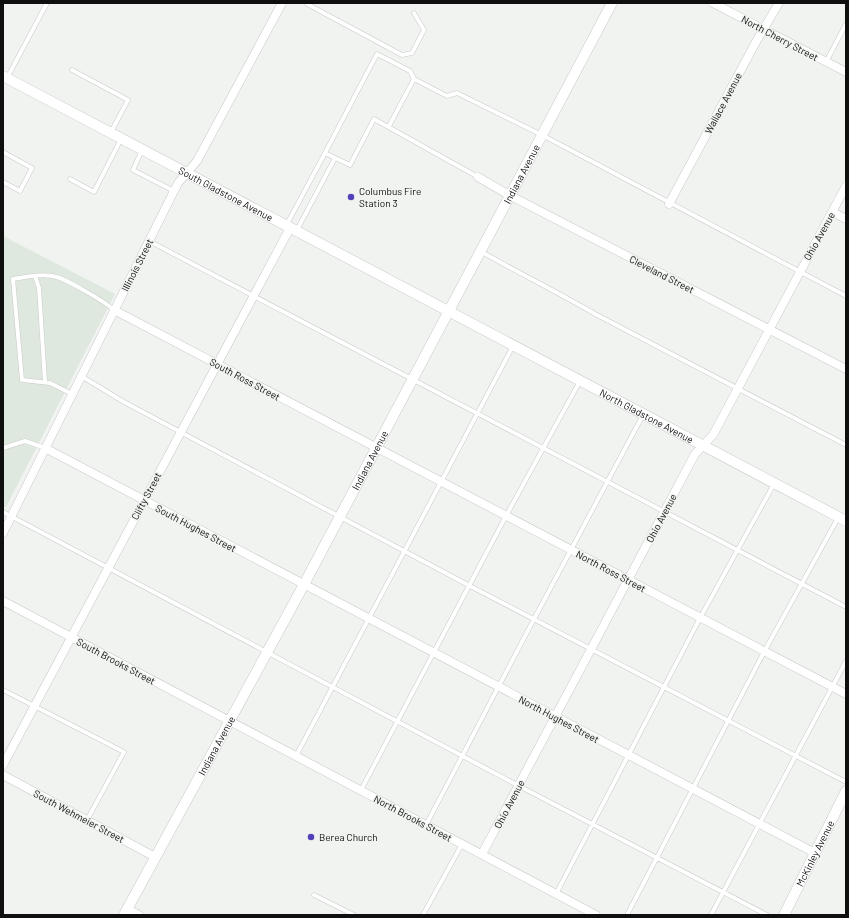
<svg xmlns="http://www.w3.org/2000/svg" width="849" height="918" font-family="Barlow,sans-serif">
<rect width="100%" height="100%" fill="#f0f3f0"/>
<path fill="#dfe8df" d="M3 236 115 294 6 507 3 506Z"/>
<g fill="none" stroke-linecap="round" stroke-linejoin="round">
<g stroke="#c7cac7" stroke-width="5">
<path id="service" d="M307 4 402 55 412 53 424 30 414 13
M826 62 846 24
M72 70 128 100 111 132
M7 78 47 3
M414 79 447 96 457 93 542 135 846 296
M389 126 414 79 410 71 377 54 325 153 350 165 374 119 478 177
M142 150 133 170 174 191
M3 152 32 168 20 191 3 182
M70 179 94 192 121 139
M287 224 325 153
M297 230 335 158
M149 241 846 607
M480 251C519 273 559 293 597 315L846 445
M35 276 39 288 45 382
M81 376 124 402 470 586 846 782
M72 394 50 383 22 380 13 279C26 277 43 273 57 277 69 281 104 301 114 310
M3 448 25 441 45 448
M3 512 519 786 767 915
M3 690 124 752 87 820
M296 756 513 346
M361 790 506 516 580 381
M426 825 534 619 643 415
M556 894 700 618 774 484
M314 895 354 915
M423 915 462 844
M627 915 764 652 838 518
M711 915 846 661"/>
</g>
<g stroke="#c7cac7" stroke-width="9">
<path id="minor" d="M713 3 846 72
M478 177 509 195 846 369
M669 204 757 40 779 3
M832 212 846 219
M114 310 846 694
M45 448 815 853
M3 533 178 183 197 161 282 3
M3 601 596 915
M3 765 290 228
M3 775 155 857
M482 854 695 454 713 435 846 186
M127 909 139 915"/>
</g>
<g stroke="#c7cac7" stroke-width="11">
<g id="tertiary">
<path id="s1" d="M3 76 846 521"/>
<path id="s2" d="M124 915 301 590 612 3"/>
<path id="s3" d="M784 915 846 791"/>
</g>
</g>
<use href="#service" stroke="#fff" stroke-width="4"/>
<use href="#minor" stroke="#fff" stroke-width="8"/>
<use href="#tertiary" stroke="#fff" stroke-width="10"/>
</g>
<g fill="#5441b9" stroke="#f0f3f0" stroke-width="1.5">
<circle cx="351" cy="197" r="4"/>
<circle cx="311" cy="837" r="4"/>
</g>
<g text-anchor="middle" stroke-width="3" stroke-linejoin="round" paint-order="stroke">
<g font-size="10" fill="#0e0f0e" stroke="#f0f3f0">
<text transform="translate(780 38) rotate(28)" y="4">North Cherry Street</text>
<text transform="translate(723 103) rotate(-62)" y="4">Wallace Avenue</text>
<text dy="4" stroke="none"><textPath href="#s2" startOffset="841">Indiana Avenue</textPath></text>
<text dy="4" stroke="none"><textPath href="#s1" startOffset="252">South Gladstone Avenue</textPath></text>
<text transform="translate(819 236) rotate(-61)" y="4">Ohio Avenue</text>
<text transform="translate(137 265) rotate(-63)" y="4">Illinois Street</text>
<text transform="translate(662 274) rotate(27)" y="4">Cleveland Street</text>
<text transform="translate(245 379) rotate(28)" y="4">South Ross Street</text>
<text dy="4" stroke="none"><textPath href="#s1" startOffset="728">North Gladstone Avenue</textPath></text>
<text dy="4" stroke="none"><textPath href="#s2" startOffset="517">Indiana Avenue</textPath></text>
<text transform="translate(146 496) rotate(-62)" y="4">Clifty Street</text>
<text transform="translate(661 518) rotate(-62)" y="4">Ohio Avenue</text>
<text transform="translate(196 528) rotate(28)" y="4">South Hughes Street</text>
<text transform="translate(611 571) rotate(28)" y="4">North Ross Street</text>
<text transform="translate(116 661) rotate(28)" y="4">South Brooks Street</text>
<text transform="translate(559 719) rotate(28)" y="4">North Hughes Street</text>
<text dy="4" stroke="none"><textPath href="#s2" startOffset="193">Indiana Avenue</textPath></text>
<text transform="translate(509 804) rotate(-62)" y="4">Ohio Avenue</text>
<text transform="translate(79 816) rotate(28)" y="4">South Wehmeier Street</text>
<text transform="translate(413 818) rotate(28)" y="4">North Brooks Street</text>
<text dy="4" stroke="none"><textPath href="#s3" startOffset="69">McKinley Avenue</textPath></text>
</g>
<g font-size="10" fill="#0e0f0e" stroke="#f0f3f0" text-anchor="start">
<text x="359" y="195">Columbus Fire<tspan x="359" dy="12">Station 3</tspan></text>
<text x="319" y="841">Berea Church</text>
</g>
</g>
<rect width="849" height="918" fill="none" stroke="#0e0f0e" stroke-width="8"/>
</svg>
